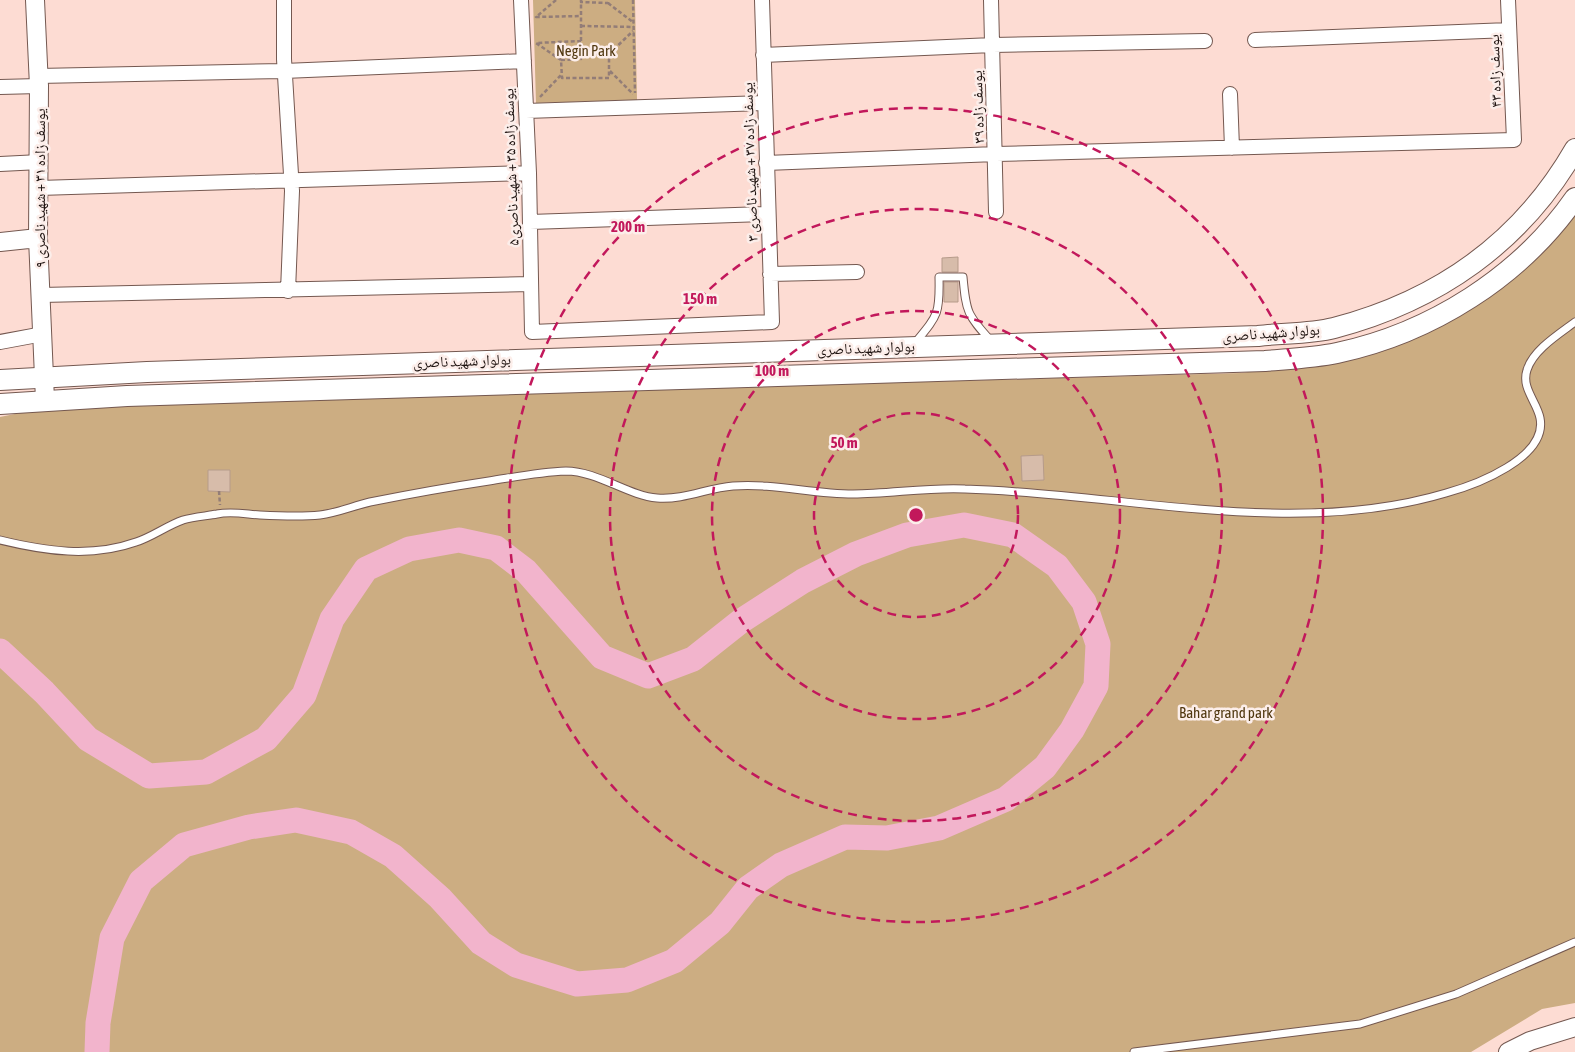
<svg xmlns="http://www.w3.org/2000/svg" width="1575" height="1052" font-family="'Asap Condensed','Noto Naskh Arabic',sans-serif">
<rect width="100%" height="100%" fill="#fddcd3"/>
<path fill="#ccad82" d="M533 0H635L637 100 536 103Z
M1575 205V1003L1542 1009 1471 1052H0V417L54 406 1241 373 1342 358 1420 333Z"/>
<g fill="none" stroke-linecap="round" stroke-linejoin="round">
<path stroke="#f2b4cc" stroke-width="25" d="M0 651 44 692 88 739 149 776 206 772 266 739 304 695 332 619 366 569 409 549 459 540 496 548 526 571 602 657 648 676 693 659 741 621 803 581 856 554 907 535 964 525 1013 535 1057 566 1084 602 1098 644 1096 686 1072 730 1045 767 1006 799 939 828 887 838 845 837 781 865 748 888 720 923 674 961 627 980 577 984 516 965 481 943 440 898 393 856 351 832 296 820 249 827 184 845 141 881 112 938 98 1023 97 1052"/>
</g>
<path fill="#d7bcaa" stroke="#b69b8a" d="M958 257V272H942V258Z
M944 282H958V302H944Z
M1043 455 1044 480 1022 481 1021 456Z
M208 470H230V492L208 491Z"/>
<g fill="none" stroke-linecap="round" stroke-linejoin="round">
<g stroke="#745850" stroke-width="9">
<path id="service" d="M915 343C938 315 940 314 939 277H963C966 312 967 315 992 342
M0 540C45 551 91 558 136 542 152 537 166 526 183 520 193 517 206 516 217 514 231 511 245 514 260 515 280 516 300 517 320 515 337 513 353 506 370 502 410 494 449 487 489 481 515 477 540 472 566 471 597 471 629 496 657 498 685 500 707 488 733 486 774 483 812 494 853 494 890 494 928 487 965 489 1122 493 1292 539 1446 493 1475 485 1548 458 1540 418 1537 402 1521 388 1527 370 1533 350 1559 334 1575 322
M1134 1052 1360 1024 1456 994 1575 942"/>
</g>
<g stroke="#745850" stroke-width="16">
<path id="minor" d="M284 0V59L292 191 288 291
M521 0 529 173 532 332 772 322 762 0
M991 0 996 212
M1255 40 1509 30
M763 55 993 45 1205 41
M38 76 284 71 524 61
M0 87 39 86
M1230 94 1232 148
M526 111 764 103
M766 163 996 154 1514 140 1508 0
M0 164 40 162
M39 188 529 173
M530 222 767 214
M770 274 857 272
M41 295 531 284
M0 342 43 334"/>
</g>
<g stroke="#745850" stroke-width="20">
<path id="tertiary" d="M35 0 39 86 38 238 45 400
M0 242 38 238
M1508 1052 1530 1041 1575 1027"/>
</g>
<g stroke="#745850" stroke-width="22">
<path id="secondary" d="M0 380 147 372 1258 336C1282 333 1310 334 1334 328 1437 301 1521 243 1575 149
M0 404 127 396 1265 361C1288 359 1313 358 1337 353 1431 333 1520 277 1575 198"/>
</g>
<path stroke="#937d77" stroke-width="2.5" stroke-dasharray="4 2.5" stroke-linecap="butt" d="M556 0 536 17 581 16
M581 0V2L608 3V0
M633 0 635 93
M608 3 634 23
M581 26 634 27
M581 54H609V78H562L561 60 581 59Z
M581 54V2
M609 54 633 31
M561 60 536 43 581 41
M610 71 633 94
M540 97 562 74
M219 491 220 505"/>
<use href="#service" stroke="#fff" stroke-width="7"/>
<use href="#minor" stroke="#fff" stroke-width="14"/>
<use href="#tertiary" stroke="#fff" stroke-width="18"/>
<use href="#secondary" stroke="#fff" stroke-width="20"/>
</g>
<g fill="none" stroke="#c2185b" stroke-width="2.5" stroke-dasharray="9 6">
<circle cx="916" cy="515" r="102"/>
<circle cx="916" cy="515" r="204"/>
<circle cx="916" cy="515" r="306"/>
<circle cx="916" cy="515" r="407"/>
</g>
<g text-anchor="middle" stroke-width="5" stroke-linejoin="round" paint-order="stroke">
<g font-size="15" fill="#513810" stroke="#fceeea">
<text x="586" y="56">Negin Park</text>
<text x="1226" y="718">Bahar grand park</text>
</g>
<g font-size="15" fill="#1f1411" stroke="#fceeea">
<text transform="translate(1495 71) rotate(-92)" y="5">یوسف زاده ۴۳</text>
<text transform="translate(978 107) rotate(-92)" y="5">یوسف زاده ۳۹</text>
<text transform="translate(750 162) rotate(-92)" y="5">یوسف زاده ۳۷ + شهید ناصری ۳</text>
<text transform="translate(511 167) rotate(-92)" y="5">یوسف زاده ۳۵ + شهید ناصری۵</text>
<text transform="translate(40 188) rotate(-90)" y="5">یوسف زاده ۳۱ + شهید ناصری ۹</text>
<text transform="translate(1271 333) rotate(-4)" y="5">بولوار شهید ناصری</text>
<text transform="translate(866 348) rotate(-2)" y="5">بولوار شهید ناصری</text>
<text transform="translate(462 361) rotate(-2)" y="5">بولوار شهید ناصری</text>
</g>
</g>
<circle cx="916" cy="515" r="8" fill="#c2185b" stroke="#fceeea" stroke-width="2.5"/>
<g font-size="15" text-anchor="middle" font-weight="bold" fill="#c2185b" stroke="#fceeea" stroke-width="5" stroke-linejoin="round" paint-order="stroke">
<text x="628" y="232">200 m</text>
<text x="700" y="304">150 m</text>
<text x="772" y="376">100 m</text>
<text x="844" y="448">50 m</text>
</g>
</svg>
